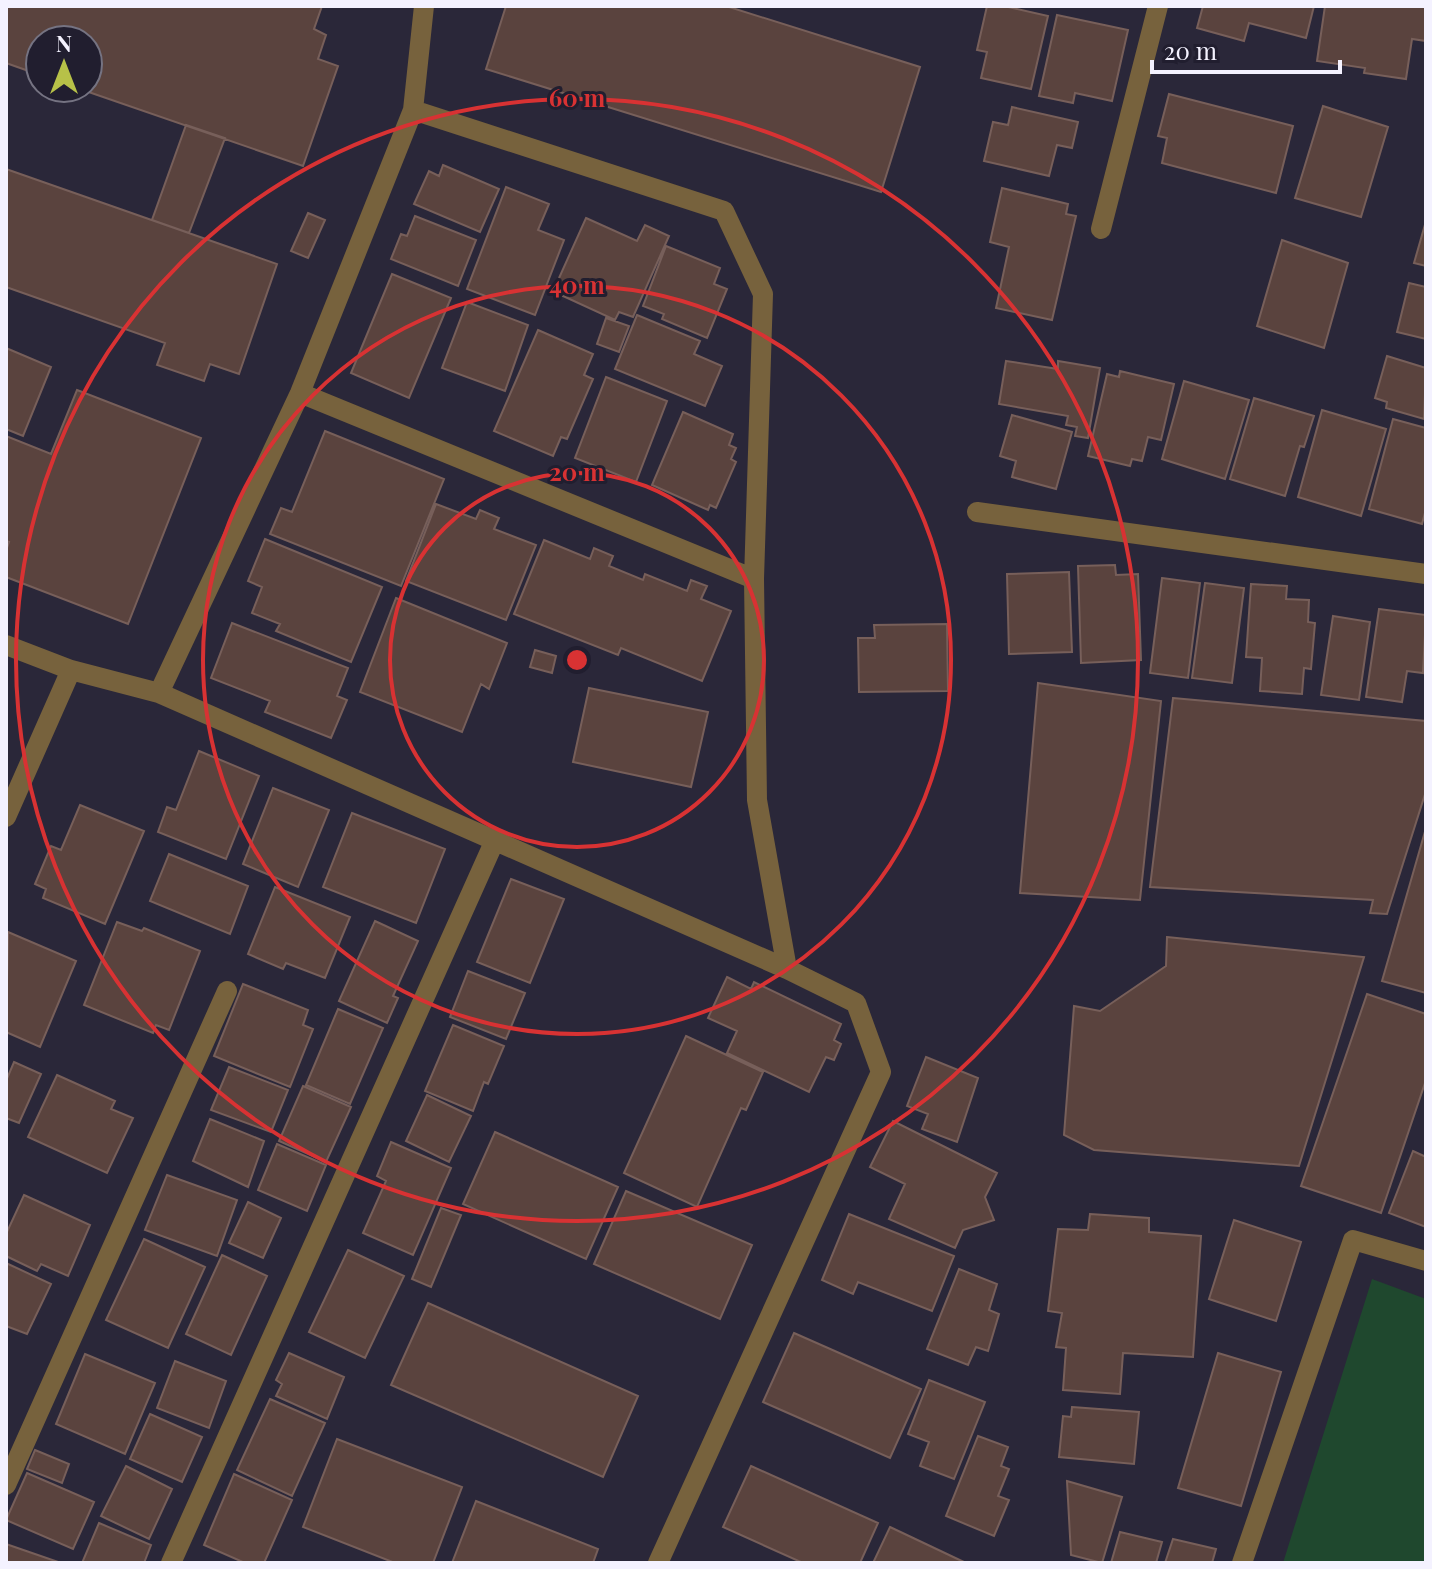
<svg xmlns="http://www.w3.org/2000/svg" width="1432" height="1569" font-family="'Playfair Display',serif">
<rect width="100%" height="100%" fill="#2a2739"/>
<path fill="#1f482e" d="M1372 1279 1426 1299V1563H1283Z"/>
<path fill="#5a433e" stroke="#775f5a" stroke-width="2" d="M6 6H322L314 29 326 35 318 59 338 66 303 166 77 88H88V40H40V75L6 63Z
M506 6H726L920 67 881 192 486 69Z
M987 6H1004L1048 16 1031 89 981 78 987 52 977 50Z
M1203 6H1314L1306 38 1249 23 1244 41 1197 28Z
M1325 6H1426V41L1412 39 1406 79 1364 73 1365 68 1317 61Z
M1057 15 1128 30 1112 101 1075 93 1073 103 1039 96Z
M1169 94 1293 126 1276 193 1162 163 1167 138 1158 136Z
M1323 106 1388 127 1361 217 1295 198Z
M1012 107 1078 122 1072 148 1057 145 1049 176 984 161 993 122 1008 125Z
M186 125 225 138 189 233 152 220Z
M443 165 499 189 480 232 414 204 429 171 439 176Z
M6 169 277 264 239 374 210 364 204 381 157 365 165 343 6 287Z
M506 187 549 204 538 230 564 240 535 315 467 289Z
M1002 188 1068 204 1066 214 1076 216 1052 320 996 308 1009 247 990 242Z
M308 213 325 220 308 258 291 251Z
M415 216 476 240 458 286 391 259 401 234 407 236Z
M586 218 637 241 645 225 669 236 633 317 619 312 615 320 563 296 566 291 555 287Z
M1426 221V266L1414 263Z
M1282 240 1348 263 1324 348 1257 326Z
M666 246 720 268 714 284 727 289 707 338 662 319 664 314 643 306Z
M392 274 451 298 409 398 351 373Z
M1409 283 1426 287V339L1397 332Z
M467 302 528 325 505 391 442 368Z
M637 315 700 341 694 354 722 366 705 406 615 369Z
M606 318 629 326 619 352 597 344Z
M538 330 593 354 584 375 593 379 567 439 561 437 553 456 494 431Z
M6 348 51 367 23 436 6 429Z
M1387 356 1426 368 1424 419 1386 408 1387 402 1375 398Z
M1006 361 1058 369V361L1100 368 1088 438 1075 436 1077 427 1066 425 1068 416 999 404Z
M1120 371 1174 384 1161 440 1148 437 1142 461 1132 459 1130 466 1088 456 1107 374 1119 377Z
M606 377 667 401 636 482 575 458Z
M1184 381 1249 400 1225 479 1162 459Z
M77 390 201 438 128 624 6 577V551L9 542 6 541V436L51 454Z
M1254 398 1314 416 1304 447 1300 446 1285 496 1230 479Z
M1322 410 1386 429 1361 516 1298 497Z
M683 412 733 434 729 445 736 448 731 459 736 462 716 508 710 505 708 510 652 485Z
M1012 415 1072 432 1056 489 1012 477 1016 461 1000 456Z
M1393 419 1426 428V509L1422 524 1369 509Z
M325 431 444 479 401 586 270 534 281 508 292 512Z
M436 504 476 519 480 510 499 518 494 529 536 545 506 620 406 581Z
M265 539 382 587 351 662 276 631 280 624 252 613 262 587 248 581Z
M544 540 590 559 594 548 613 556 609 566 643 580 645 574 687 591 691 580 707 586 701 599 731 611 702 681 621 648 618 655 514 614Z
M1115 565 1116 575 1138 574 1141 660 1081 663 1078 566Z
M1069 572 1072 652 1009 654 1007 574Z
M1162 578 1200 583 1188 678 1150 673Z
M1205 583 1244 588 1232 683 1192 678Z
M1251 584 1287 586 1286 599 1309 600 1308 622 1315 623 1311 669 1304 668 1302 694 1260 691 1262 658 1246 657Z
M396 598 507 643 489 689 481 684 462 732 360 692Z
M1379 609 1426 615 1423 673 1407 671 1402 702 1366 697Z
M1333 616 1370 622 1359 700 1321 695Z
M232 623 348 668 337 696 347 700 331 738 265 712 270 701 211 678Z
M947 624 948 691 859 692 858 638H875L874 625Z
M535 650 556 656 552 673 530 667Z
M1038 683 1161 701 1140 900 1020 893Z
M589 688 708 712 691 787 573 762Z
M1173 698 1426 721V791L1387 914 1370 913 1373 900 1150 887Z
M199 751 259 776 226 859 158 832 167 807 176 810Z
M273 788 329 810 298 887 243 864Z
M80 805 144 831 105 924 43 898 46 889 35 884 51 846 61 850Z
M352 813 445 849 416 923 323 887Z
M1426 828V993L1382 981Z
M169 854 248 886 230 934 150 901Z
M511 879 564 899 530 983 477 962Z
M275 887 350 917 325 978 286 963 283 969 248 954Z
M375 921 418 941 393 996 398 998 387 1023 339 1001Z
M117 922 142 931 144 928 200 951 169 1030 156 1025 153 1033 84 1005Z
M8 932 76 961 40 1047 6 1032Z
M1167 937 1364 957 1299 1166 1094 1150 1064 1135 1074 1006 1100 1011 1166 966Z
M468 971 525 993 506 1039 450 1017Z
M727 977 751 989 754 982 841 1024 834 1040 841 1044 834 1060 826 1057 809 1092 727 1053 737 1031 708 1018Z
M243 984 308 1010 303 1025 313 1029 290 1087 214 1056Z
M1367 994 1426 1014V1080L1381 1213 1301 1186Z
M338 1009 383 1028 350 1104 306 1085Z
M453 1025 504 1046 488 1084 484 1082 473 1111 425 1091Z
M686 1036 763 1072 746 1110 741 1108 697 1207 624 1173Z
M926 1057 978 1078 957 1142 922 1129 928 1114 907 1106Z
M14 1062 41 1074 19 1123 6 1118V1081Z
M229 1067 288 1090 271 1132 211 1110Z
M57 1075 115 1101 111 1109 133 1118 107 1173 28 1137Z
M303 1086 351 1107 326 1162 279 1141Z
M427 1095 471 1116 449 1162 406 1141Z
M210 1119 264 1141 248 1187 193 1161Z
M893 1121 997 1173 985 1197 994 1220 963 1230 955 1248 889 1219 905 1184 870 1167Z
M495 1132 618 1187 586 1259 463 1204Z
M391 1142 451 1168 413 1255 363 1233 386 1181 377 1176Z
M277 1144 326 1165 307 1211 258 1190Z
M1413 1151 1426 1157V1227L1389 1213Z
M167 1175 237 1200 217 1256 145 1230Z
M626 1191 752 1245 720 1319 594 1264Z
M24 1195 90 1225 68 1276 41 1264 37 1271 6 1256V1234Z
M248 1202 281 1218 263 1258 229 1243Z
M441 1208 461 1215 431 1287 412 1279Z
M849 1214 954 1256 932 1311 858 1282 853 1294 822 1280Z
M1090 1214 1149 1218V1232L1201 1236 1193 1357 1123 1353 1120 1394 1063 1390 1066 1348 1056 1347 1062 1313 1048 1311 1058 1229 1088 1230Z
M1234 1220 1301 1242 1276 1321 1209 1299Z
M144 1239 205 1267 168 1348 106 1320Z
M348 1250 404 1276 365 1358 309 1332Z
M222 1255 267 1276 231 1355 186 1334Z
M6 1263 51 1284 27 1334 6 1326Z
M959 1269 997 1284 989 1310 999 1314 988 1351 976 1347 968 1365 927 1349Z
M428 1303 638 1396 603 1477 391 1385Z
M794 1333 921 1389 890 1458 763 1402Z
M289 1353 344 1377 327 1419 276 1396 282 1384 276 1380Z
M1218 1353 1281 1372 1241 1506 1178 1488Z
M85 1354 155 1383 125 1454 56 1424Z
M175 1361 226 1381 209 1428 157 1408Z
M929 1380 985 1402 954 1479 920 1466 929 1442 908 1434Z
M270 1399 325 1423 292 1496 237 1470Z
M1072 1407 1139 1412 1134 1464 1059 1457 1063 1416 1071 1417Z
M150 1414 202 1437 182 1482 130 1459Z
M978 1436 1008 1447 1001 1466 1009 1469 998 1496 1009 1500 994 1536 946 1516Z
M337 1439 462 1487 433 1563H395L303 1527Z
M35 1450 69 1464 62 1483 27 1469Z
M126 1466 172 1489 149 1539 101 1516Z
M751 1466 878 1523 860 1563H803L723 1527Z
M27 1473 94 1502 73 1549 6 1520Z
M234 1474 292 1500 264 1563H245L204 1545Z
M1067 1481 1122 1497 1102 1563 1071 1555Z
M476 1501 598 1549 593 1563H452Z
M99 1523 151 1545 144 1563H82Z
M890 1527 966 1563H873Z
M1120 1532 1162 1542 1156 1563H1111Z
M1173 1539 1216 1549 1212 1563H1165Z
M6 1544 61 1563H6Z"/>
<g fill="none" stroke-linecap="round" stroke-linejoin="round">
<path stroke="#77623d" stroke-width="20" d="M413 110 724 211 763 294 754 579 757 800 787 969
M1101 229 1158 6
M300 393 754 579
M977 512 1426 574
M6 645 71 670 159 693 300 393 413 110 424 6
M159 693 787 969 856 1003 881 1072 658 1563
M6 817 71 670
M6 1485 227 991
M171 1563 495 840
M1242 1563 1353 1240 1426 1261"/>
</g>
<g fill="none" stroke="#d83233" stroke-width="4">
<circle cx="577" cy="660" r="187"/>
<circle cx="577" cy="660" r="374"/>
<circle cx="577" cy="660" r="561"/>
</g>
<circle cx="577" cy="660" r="12" fill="#d83233" stroke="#211e2f" stroke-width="4"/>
<g font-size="24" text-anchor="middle" font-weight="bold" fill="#d83233" stroke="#211e2f" stroke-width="6" stroke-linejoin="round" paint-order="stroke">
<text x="577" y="107">60 m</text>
<text x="577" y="294">40 m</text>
<text x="577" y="481">20 m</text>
</g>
<rect width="1432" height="1569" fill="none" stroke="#f4f2ff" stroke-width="16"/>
<g transform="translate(64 64)"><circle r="38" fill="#211e2f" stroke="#757382" stroke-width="2"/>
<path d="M0-6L14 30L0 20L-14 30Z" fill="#b7c148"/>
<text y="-12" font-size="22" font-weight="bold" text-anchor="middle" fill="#f4f2ff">N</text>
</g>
<path d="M1152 60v12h188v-12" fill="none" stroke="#f4f2ff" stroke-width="4"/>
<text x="1164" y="60" font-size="24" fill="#f4f2ff" stroke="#211e2f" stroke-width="6" paint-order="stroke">20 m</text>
</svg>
